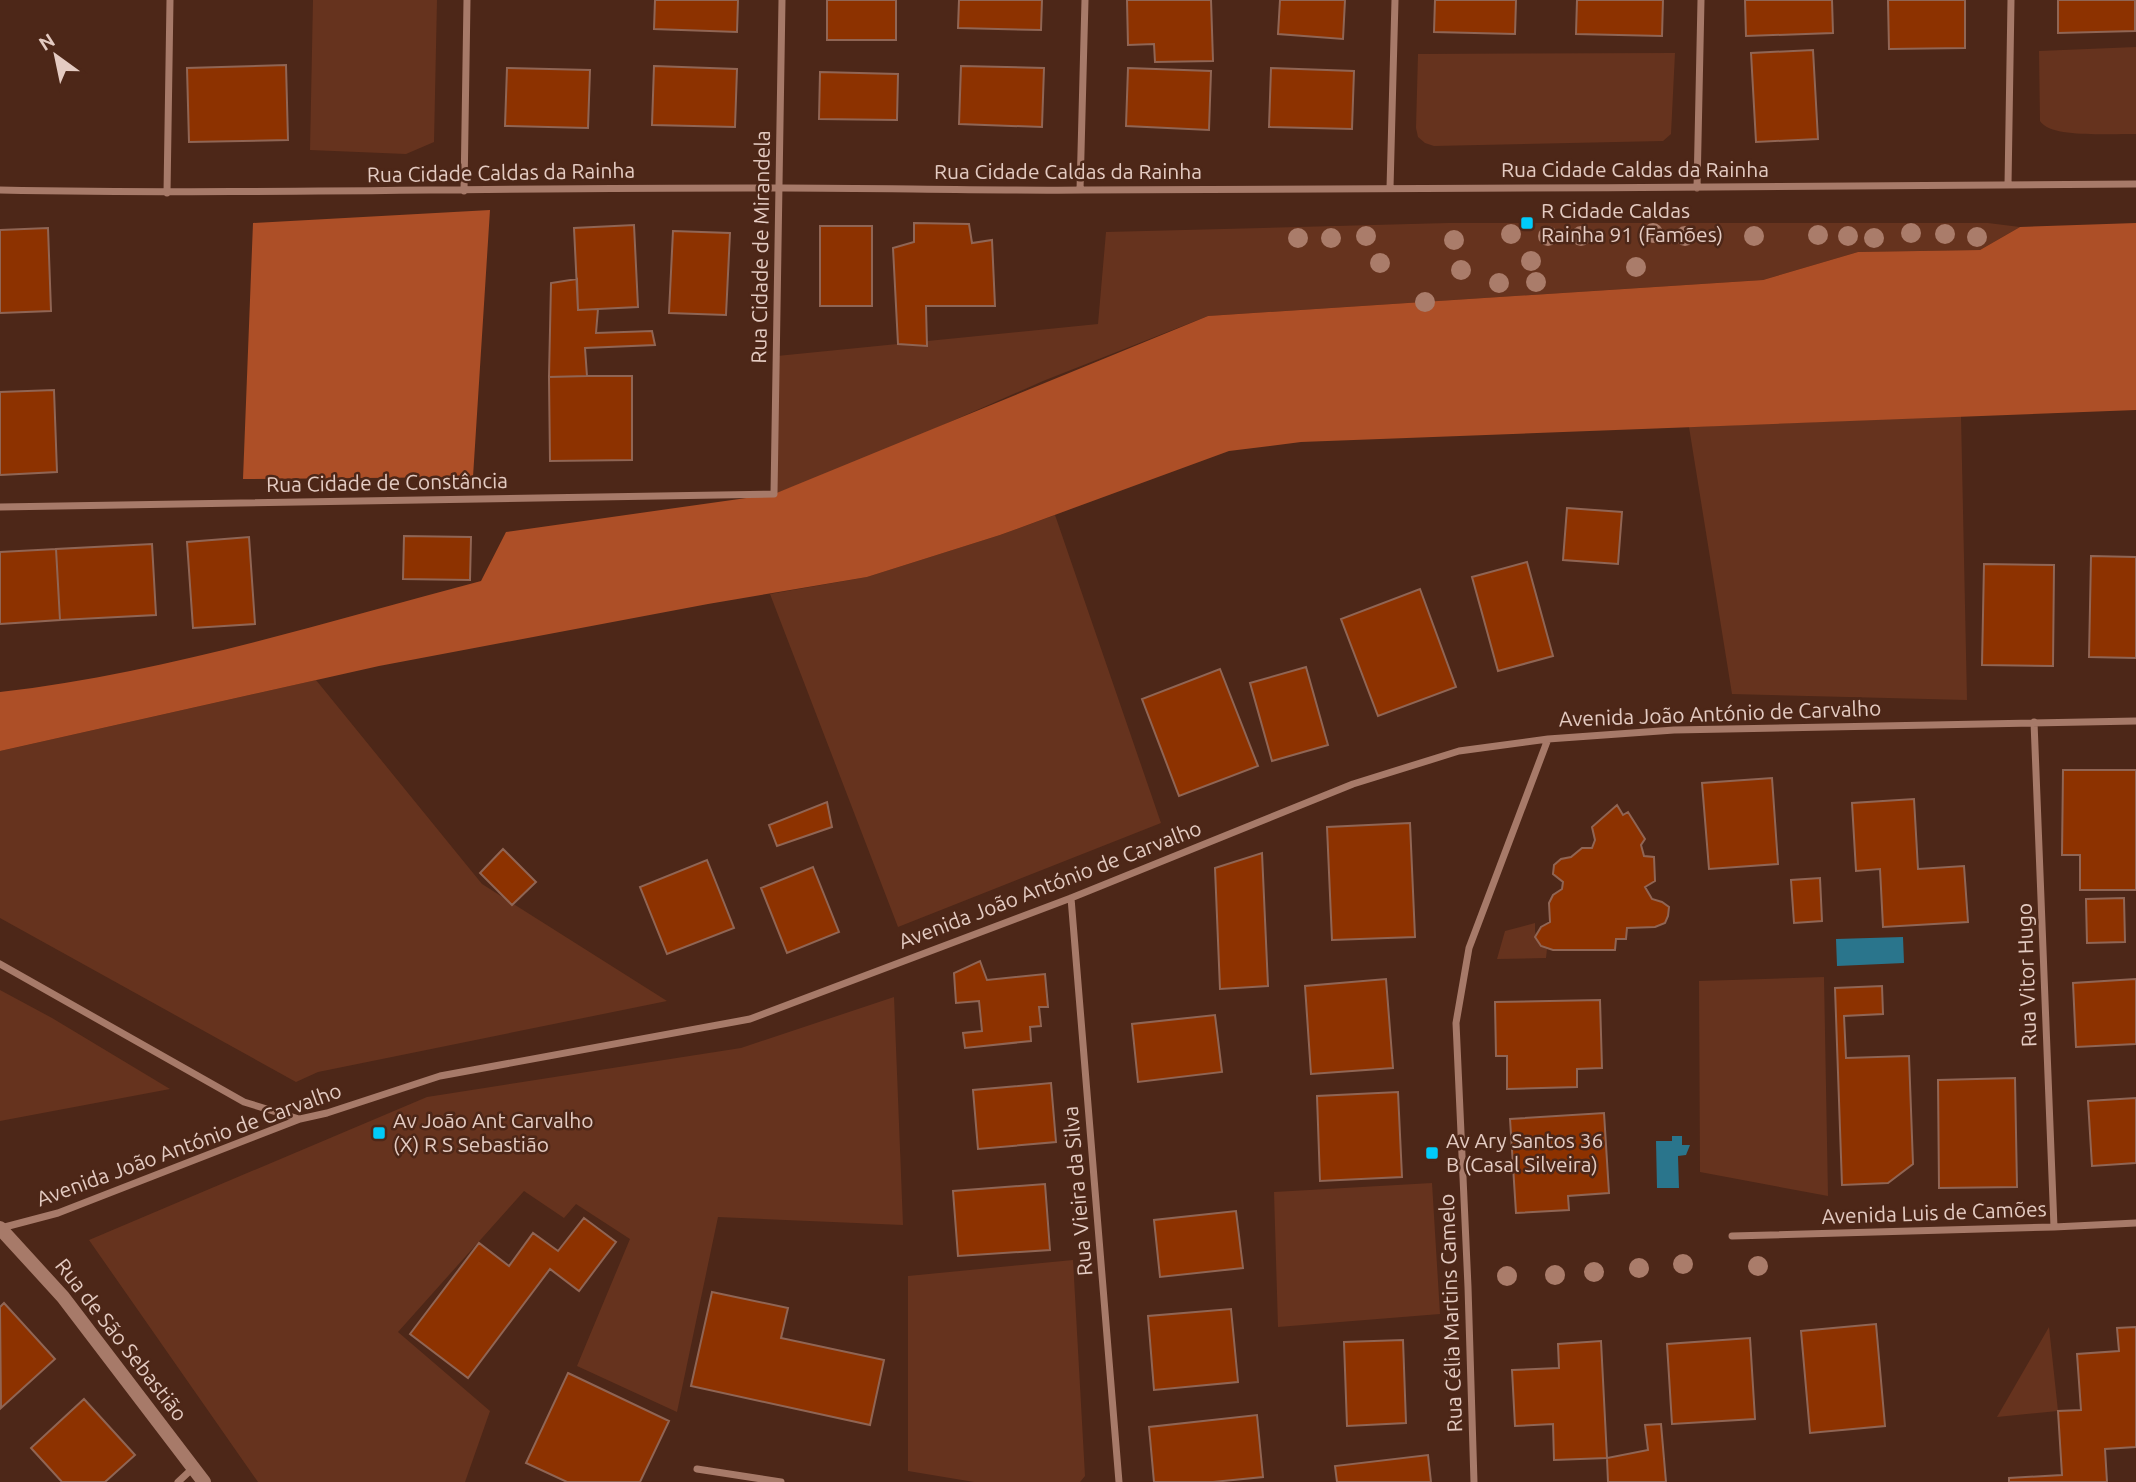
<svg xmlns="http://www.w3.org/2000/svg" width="2136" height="1482" font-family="Ubuntu,sans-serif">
<rect width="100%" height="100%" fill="#4d2718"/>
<path fill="#66331e" d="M313 0H437L434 142 406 154 310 150Z
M2136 47V134C2114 133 2051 139 2040 121L2039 51Z
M1675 53 1671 134 1663 141 1434 146 1425 143 1418 137 1416 128 1418 54Z
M1448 223H1988L2020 227 1980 250 1858 252 1763 280 1208 316 1043 381 859 462 774 494 777 356 1098 324 1106 232Z
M1961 416 1967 700 1732 694 1689 427Z
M1055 515 1161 823 898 927 770 594 867 577 1000 535Z
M316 680 482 884 667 1001 318 1072 296 1082 0 918V751Z
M1535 923C1535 935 1535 944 1547 949L1546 958 1497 959 1505 931Z
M1824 977 1828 1196 1700 1172 1699 981Z
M0 990 52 1018 170 1089 0 1121Z
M894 997 903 1225 718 1217 677 1412 577 1366 630 1239 576 1204 564 1218 524 1191 398 1332 490 1411 465 1482H258L89 1240 427 1097 741 1048Z
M1432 1183 1440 1314 1278 1327 1274 1192Z
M1073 1260 1085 1476 1080 1482H974L908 1471V1276Z
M2049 1327 2058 1411 1997 1417Z"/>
<path fill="#ad4f27" d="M490 210 473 477 243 479 253 223Z
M2136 223V410L1301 442 1229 451 1000 535 867 577 708 604 379 666 0 751V692C164 673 322 623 481 581L506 532 774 494 1208 316 1763 280 1858 252 1980 250 2020 227Z"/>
<path fill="#2a758c" d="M1903 937 1904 963 1837 966 1836 939Z
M1672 1136H1682V1145H1690L1686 1155 1678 1156 1679 1188H1657L1656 1141H1672Z"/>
<path fill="#8d3200" stroke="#906554" stroke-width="2" d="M655 0H738L737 32 654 29Z
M827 0H896V40H827Z
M959 0H1042L1041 30 958 28Z
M1127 0H1211L1213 61 1155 62 1154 44 1128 45Z
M1280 0H1345L1343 39 1278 34Z
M1435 0H1516L1515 34 1434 32Z
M1577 0H1663L1662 36 1576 34Z
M1745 0H1832L1833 33 1746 36Z
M1888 0H1965V48L1889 49Z
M2058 0H2135V31L2058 33Z
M1813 50 1818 139 1756 142 1751 53Z
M286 65 288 140 189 142 187 68Z
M654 66 737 69 735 127 652 125Z
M961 66 1044 68 1042 127 959 124Z
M507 68 590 70 588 128 505 126Z
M1128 68 1211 71 1209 130 1126 126Z
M1271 68 1354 71 1352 129 1269 127Z
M820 72 898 74 897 120 819 119Z
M914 223 969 224 972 243 992 240 995 306H926L927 346 898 344 893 248 914 242Z
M634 225 638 307 578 310 574 228Z
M820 226H872V306H820Z
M48 228 51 311 0 313V230Z
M673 231 730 233 726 315 669 313Z
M577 279 578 310 598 309 596 333 652 331 655 345 585 348 587 376 549 377 551 283Z
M587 376H632V460L550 461 549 377Z
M54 390 57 472 0 475V392Z
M1567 508 1622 512 1618 564 1563 560Z
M404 536 471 537 470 580 403 579Z
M249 537 255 624 193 628 187 542Z
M152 544 156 615 60 620 56 549Z
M56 549 60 620 0 624V552Z
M2091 556 2136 557V658L2089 657Z
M1527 562 1553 656 1498 671 1472 577Z
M1984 564 2054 565 2053 666 1982 665Z
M1420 589 1456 687 1378 716 1341 619Z
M1306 667 1328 745 1272 761 1250 683Z
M1220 669 1258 766 1179 796 1142 699Z
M2063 770H2136V890H2080V855H2062Z
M1772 778 1778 864 1709 869 1702 783Z
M1914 799 1918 869 1964 866 1968 922 1883 927 1880 869 1856 871 1852 803Z
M827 802 832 827 777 846 769 825Z
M1617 805 1623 815 1628 812 1645 839 1641 845 1644 856 1654 857 1655 881 1645 887 1652 899 1662 902 1669 907 1668 916 1665 923 1655 927 1627 928 1626 939H1616L1615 950H1553L1541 946 1535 937 1541 927 1550 922 1549 903 1553 895 1562 889 1563 882 1553 874 1554 865 1561 859 1571 857 1582 848H1592L1595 840 1592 827Z
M1410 823 1415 937 1332 940 1327 827Z
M503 849 536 882 512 905 480 873Z
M1262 853 1268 986 1220 989 1215 868Z
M707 860 734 928 667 954 640 887Z
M813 867 839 932 787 953 761 888Z
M1820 878 1822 921 1794 923 1791 880Z
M2124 898 2125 942 2087 943 2086 899Z
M980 961 987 980 1045 974 1048 1007H1039L1041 1026 1030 1027 1031 1041 965 1048 963 1033 982 1031 979 1001 956 1003 954 973Z
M1386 979 1393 1068 1311 1074 1305 986Z
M2136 979V1044L2076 1047 2073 983Z
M1882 986 1883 1014 1844 1016 1846 1058 1909 1056 1913 1164 1888 1183 1842 1185 1835 988Z
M1600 1000 1602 1068 1577 1069V1087L1507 1089V1056H1496L1495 1002Z
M1215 1015 1222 1072 1138 1082 1132 1024Z
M2015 1078 2017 1187 1939 1188 1938 1080Z
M1051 1083 1056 1142 978 1149 973 1090Z
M1398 1092 1402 1177 1320 1181 1317 1096Z
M2136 1098V1163L2092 1166 2088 1101Z
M1604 1113 1609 1193 1568 1196 1569 1210 1516 1213 1510 1119Z
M1045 1184 1050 1250 958 1256 953 1191Z
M1236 1211 1243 1268 1160 1277 1154 1220Z
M584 1218 616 1242 579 1291 550 1269 468 1378 410 1334 479 1243 509 1266 533 1233 558 1251Z
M712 1292 788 1308 781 1338 884 1360 870 1425 691 1386Z
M4 1303 55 1359 1 1408 0 1307Z
M1231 1309 1238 1382 1154 1390 1148 1316Z
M1876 1324 1885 1426 1810 1433 1801 1331Z
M2136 1327V1447L2105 1449 2107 1482H2009V1478L2062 1475 2058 1411 2081 1410 2077 1354 2119 1351 2117 1328Z
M1750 1338 1755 1419 1672 1424 1667 1344Z
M1403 1340 1406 1423 1347 1426 1344 1342Z
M1601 1341 1607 1458 1554 1460 1553 1424 1515 1426 1512 1370 1559 1368 1558 1344Z
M568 1373 669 1421 640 1482H567L526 1463Z
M84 1399 135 1455 105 1482H62L31 1448Z
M1257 1415 1263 1477 1213 1482H1154L1149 1427Z
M1661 1424 1666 1482H1608L1607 1458 1648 1450 1645 1425Z
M1428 1455 1431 1482H1337L1335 1466Z"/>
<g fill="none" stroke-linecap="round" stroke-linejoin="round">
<path stroke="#a77a69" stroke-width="7" d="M2008 185 2011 0
M1390 188 1395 0
M1697 188 1701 0
M0 190C261 195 522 187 784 188 884 188 984 191 1084 190 1435 189 1785 187 2136 184
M1080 190 1085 0
M464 191 467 0
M167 193 170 0
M0 507 774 494 782 0
M2034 722 2054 1227
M1071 898 1119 1482
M0 964 244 1102 299 1119
M1 1228 58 1213 300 1119 327 1113 440 1076 750 1019 1071 898 1353 784 1459 751 1548 739 1674 730 2136 721
M1732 1236 2054 1227 2136 1223
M697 1469 781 1482
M178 1482 193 1468
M1474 1482 1468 1287 1456 1023 1469 948 1548 739"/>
<path stroke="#a77a69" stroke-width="14" d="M0 1228 63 1297 204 1482"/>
</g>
<g fill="#aa7c6a">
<circle cx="1653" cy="233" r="10"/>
<circle cx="1911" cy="233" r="10"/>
<circle cx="1511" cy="234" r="10"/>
<circle cx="1945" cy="234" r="10"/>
<circle cx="1818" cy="235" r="10"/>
<circle cx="1366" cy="236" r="10"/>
<circle cx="1548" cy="236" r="10"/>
<circle cx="1581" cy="236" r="10"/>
<circle cx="1685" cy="236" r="10"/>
<circle cx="1754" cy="236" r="10"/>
<circle cx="1848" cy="236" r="10"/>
<circle cx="1977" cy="237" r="10"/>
<circle cx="1298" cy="238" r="10"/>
<circle cx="1331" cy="238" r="10"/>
<circle cx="1874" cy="238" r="10"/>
<circle cx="1454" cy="240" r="10"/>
<circle cx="1531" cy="261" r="10"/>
<circle cx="1380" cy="263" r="10"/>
<circle cx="1636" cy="267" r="10"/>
<circle cx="1461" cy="270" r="10"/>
<circle cx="1536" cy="282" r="10"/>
<circle cx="1499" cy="283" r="10"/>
<circle cx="1425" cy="302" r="10"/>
<circle cx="1683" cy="1264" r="10"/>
<circle cx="1758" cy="1266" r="10"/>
<circle cx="1639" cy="1268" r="10"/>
<circle cx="1594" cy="1272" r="10"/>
<circle cx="1555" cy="1275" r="10"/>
<circle cx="1507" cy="1276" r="10"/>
</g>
<g fill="#00cbf9" stroke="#4d2718" stroke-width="2.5">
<rect x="1520" y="216" width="14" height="14" rx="3.5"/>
<rect x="372" y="1126" width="14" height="14" rx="3.5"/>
<rect x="1425" y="1146" width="14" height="14" rx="3.5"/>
</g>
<g text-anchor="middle" stroke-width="5" stroke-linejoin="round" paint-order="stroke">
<g font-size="21" fill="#e4cbc2" stroke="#4d2718">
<text x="1635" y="177">Rua Cidade Caldas da Rainha</text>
<text x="1068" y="179">Rua Cidade Caldas da Rainha</text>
<text transform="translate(501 173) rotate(-1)" y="7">Rua Cidade Caldas da Rainha</text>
<text transform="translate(761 247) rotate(-89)" y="7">Rua Cidade de Mirandela</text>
<text transform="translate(387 483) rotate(-1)" y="7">Rua Cidade de Constância</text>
<text transform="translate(1720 714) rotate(-2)" y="7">Avenida João António de Carvalho</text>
<text transform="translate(1050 885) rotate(-21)" y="7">Avenida João António de Carvalho</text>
<text transform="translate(2027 975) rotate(-92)" y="7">Rua Vitor Hugo</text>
<text transform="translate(189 1145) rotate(-20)" y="7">Avenida João António de Carvalho</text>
<text transform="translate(1078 1191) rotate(-95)" y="7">Rua Vieira da Silva</text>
<text transform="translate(1934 1213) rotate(-2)" y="7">Avenida Luis de Camões</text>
<text transform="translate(1451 1313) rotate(-92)" y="7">Rua Célia Martins Camelo</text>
<text transform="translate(121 1340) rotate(52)" y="7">Rua de São Sebastião</text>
</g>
<g font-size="21" fill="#e4cbc2" stroke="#4d2718" text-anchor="start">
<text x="1541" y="218">R Cidade Caldas<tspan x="1541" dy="24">Rainha 91 (Famões)</tspan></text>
<text x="393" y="1128">Av João Ant Carvalho<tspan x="393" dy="24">(X) R S Sebastião</tspan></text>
<text x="1446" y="1148">Av Ary Santos 36<tspan x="1446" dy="24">B (Casal Silveira)</tspan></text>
</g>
</g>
<g transform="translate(56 56) rotate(327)" stroke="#4d2718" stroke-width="5" paint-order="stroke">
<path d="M0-5L12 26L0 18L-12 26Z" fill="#e4cbc2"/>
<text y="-10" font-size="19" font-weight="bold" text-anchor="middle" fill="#e4cbc2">N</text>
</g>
</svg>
